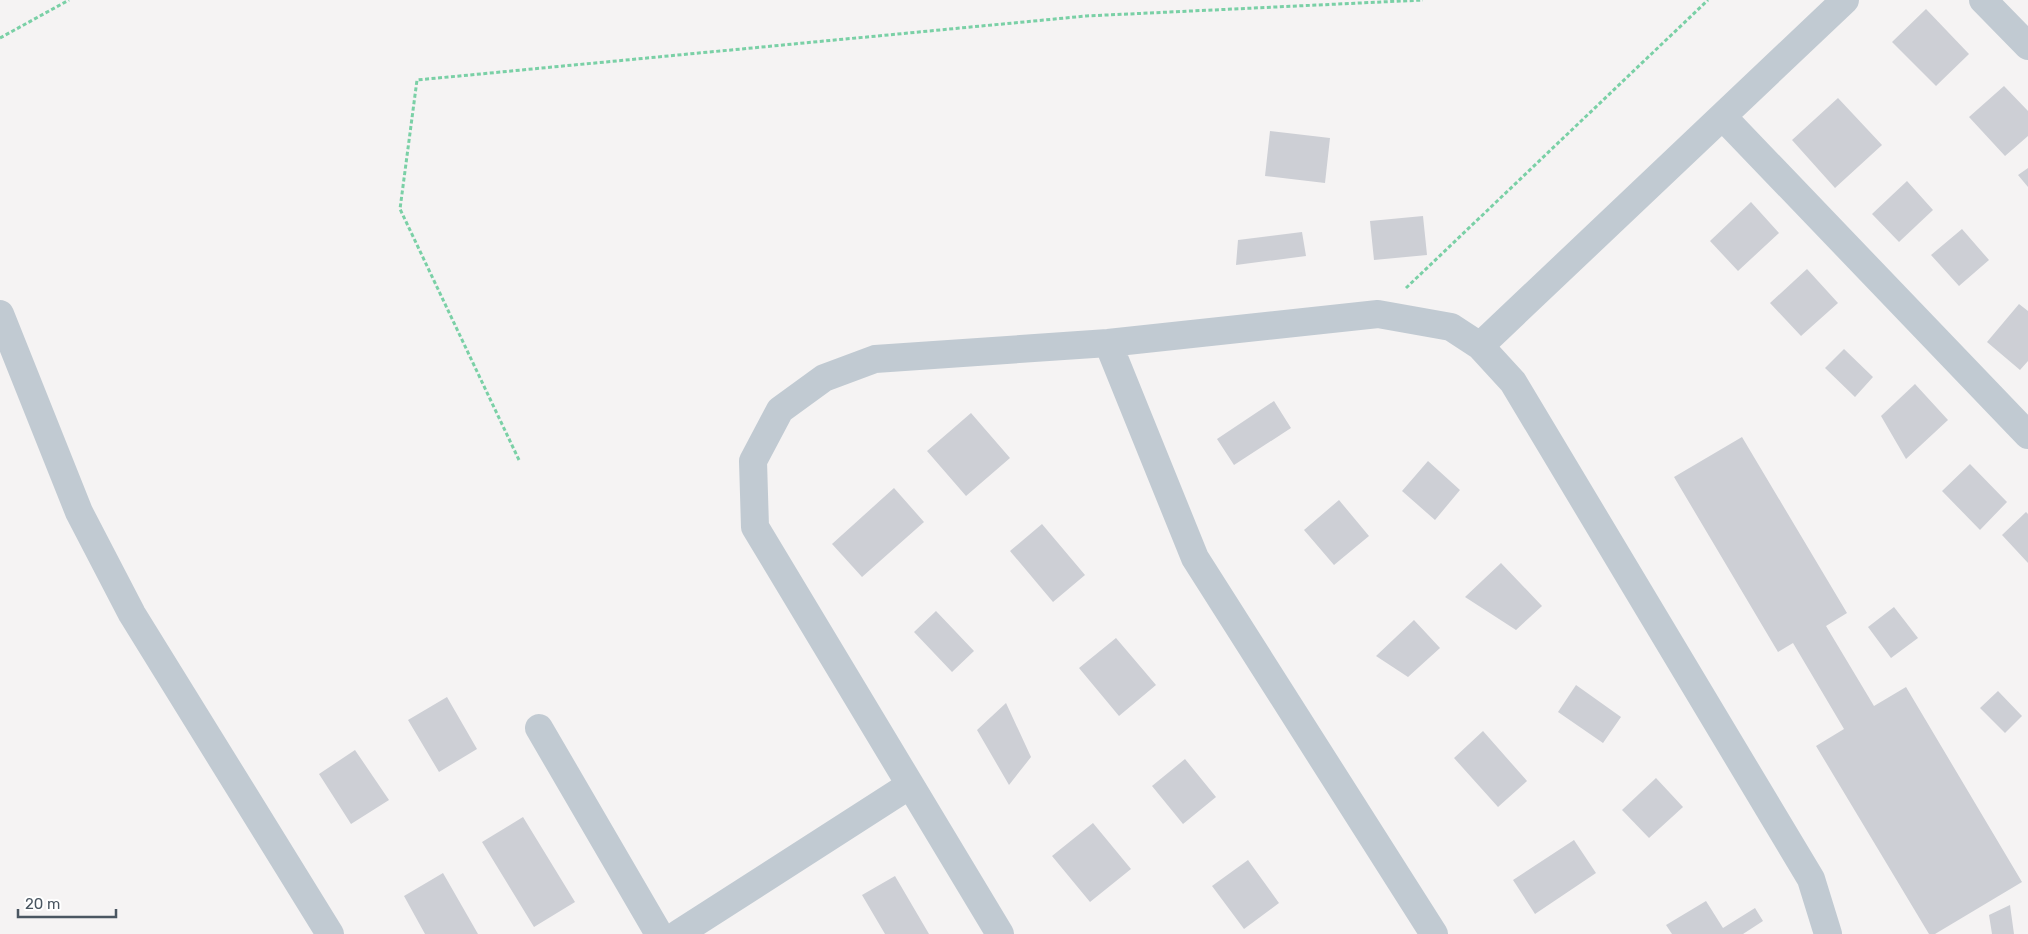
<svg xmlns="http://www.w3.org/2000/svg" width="2028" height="934" font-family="Rubik,sans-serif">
<rect width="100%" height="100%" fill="#f5f3f3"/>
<path fill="#cdcfd5" d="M1926 9 1969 54 1936 86 1892 42Z
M2004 86 2028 111V136L2005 156 1969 117Z
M1838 98 1882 145 1835 188 1792 140Z
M1270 131 1330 138 1325 183 1265 176Z
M2028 168V187L2018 175Z
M1907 181 1933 210 1899 242 1872 214Z
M1751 202 1779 233 1738 271 1710 241Z
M1423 216 1427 255 1374 260 1370 221Z
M1962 229 1989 260 1959 286 1931 255Z
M1302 232 1306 256 1236 265 1238 240Z
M1807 269 1838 303 1801 336 1770 303Z
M2019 304 2028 311V361L2020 370 1987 342Z
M1844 349 1873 377 1855 397 1825 368Z
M1915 384 1948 420 1906 459 1881 416Z
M1274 401 1291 428 1234 465 1217 439Z
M971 413 1010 458 966 496 927 451Z
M1742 437 1847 613 1826 626 1874 706 1906 687 2022 882 1935 934H1929L1816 746 1844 729 1793 643 1778 652 1674 477Z
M1428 461 1460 490 1435 520 1402 491Z
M1970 464 2007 502 1980 530 1942 491Z
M894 488 924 522 862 577 832 544Z
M1339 500 1369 536 1334 565 1304 530Z
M2026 512 2028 514V563L2002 535Z
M1042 524 1085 575 1053 602 1010 551Z
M1501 563 1542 606 1516 630 1465 597Z
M1894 607 1918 638 1891 658 1868 627Z
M936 611 974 651 952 672 914 632Z
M1414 620 1440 648 1408 677 1376 656Z
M1116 638 1156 685 1119 716 1079 668Z
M1576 685 1621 717 1603 743 1558 712Z
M1998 691 2022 716 2005 733 1980 708Z
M447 697 477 749 439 772 408 720Z
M1006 703 1031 757 1009 785 977 730Z
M1483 731 1527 781 1498 807 1454 758Z
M355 750 389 800 351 824 319 774Z
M1185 759 1216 797 1183 824 1152 786Z
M1656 778 1683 807 1649 838 1622 810Z
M523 817 575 902 534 927 482 842Z
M1093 823 1131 869 1090 902 1052 856Z
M1574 840 1596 873 1535 914 1513 880Z
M1248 860 1279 903 1244 929 1212 886Z
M443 873 478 934H425L404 896Z
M895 876 929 934H885L862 895Z
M1706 901 1723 928 1755 908 1763 921 1743 934H1672L1666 925Z
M2010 905 2014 934H1992L1989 915Z"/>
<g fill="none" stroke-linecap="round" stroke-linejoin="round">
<path stroke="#7ad0a6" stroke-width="3" stroke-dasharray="4 2.5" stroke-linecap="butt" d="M0 38 69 0
M1406 288 1708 0
M519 460 400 209 417 80 1086 16 1423 0"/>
<path stroke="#c1cad2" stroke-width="28" d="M1983 0 2028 46
M1723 117 2028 435
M0 314 79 512 132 614 330 934
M1108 343 1195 558 1434 934
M1480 346 1845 0
M539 728 659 934
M678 934 910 785
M1000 934 755 527 753 461 780 410 824 378 875 359 1108 343 1378 314 1451 327 1480 346 1513 382 1811 879 1828 934"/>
</g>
<path d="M18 909v8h98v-8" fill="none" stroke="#4a5661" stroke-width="2.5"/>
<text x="25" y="909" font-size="15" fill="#4a5661" stroke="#ffffff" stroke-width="4" paint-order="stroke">20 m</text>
</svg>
